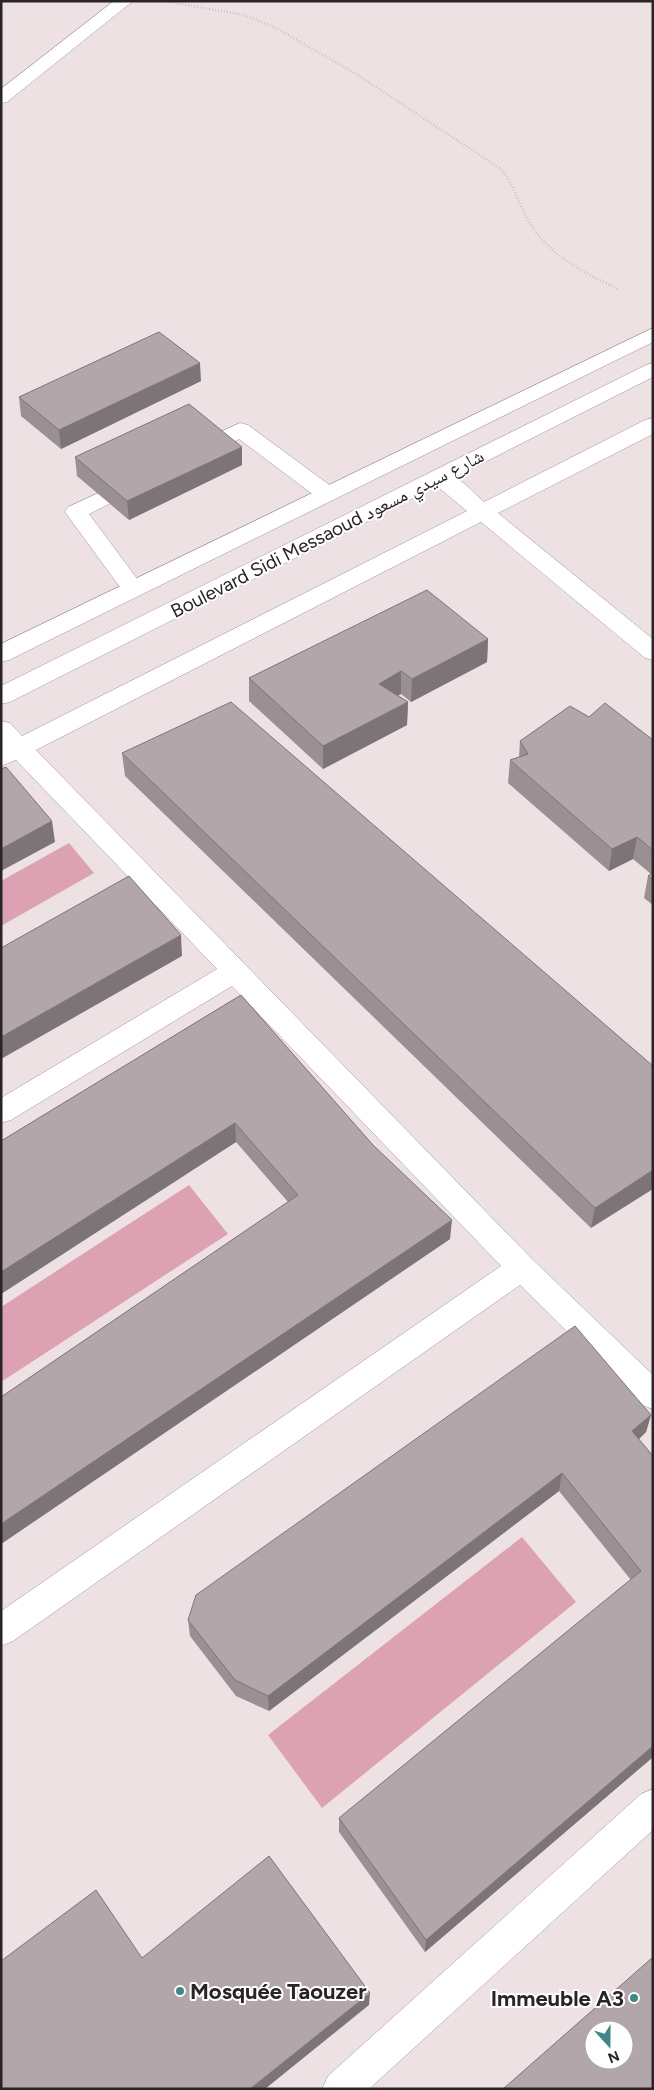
<svg xmlns="http://www.w3.org/2000/svg" width="654" height="2090" font-family="Figtree,'Noto Naskh Arabic',sans-serif">
<rect width="100%" height="100%" fill="#eee1e4"/>
<path fill="#dca2b3" d="M69 843 94 873 1 926V881Z
M189 1185 228 1234 1 1382V1307Z
M522 1537 576 1602 322 1808 268 1735Z"/>
<g fill="none" stroke-linecap="round" stroke-linejoin="round">
<g stroke="#a19497" stroke-width="1">
<path id="service" d="M240 423 248 425 335 489 338 494 335 499 327 501 319 499 239 439 223 448 215 450 207 448 204 443 207 438Z
M103 491 111 493 114 498 111 503 89 514 141 584 145 589 141 594 133 597 125 594 65 512 68 507Z"/>
</g>
<g stroke="#a19497" stroke-width="1">
<path id="minor" d="M114 1H133L7 102 1 103V89Z
M653 418V434L498 513 653 639V660L645 658 481 522 36 750 532 1259 653 1375V1409L642 1405 520 1285 13 1641 1 1646V1611L501 1266 232 986 11 1120 1 1123V1098L217 969 16 760 1 766V721L10 723 22 736 467 511 432 482 429 477 432 472C452 467 470 490 484 502L645 420Z
M653 1789V1830L369 2089H322L328 2076 641 1794Z"/>
</g>
<g stroke="#a19497" stroke-width="1">
<path id="tertiary" d="M653 328V342L9 660 1 662V644Z
M653 363V377L10 702 1 704V686L646 365Z"/>
</g>
<path stroke="#b2a7aa" stroke-width="2.5" stroke-dasharray="0.5 2.5" stroke-linecap="butt" d="M165 1 244 15 274 27 353 72 501 169C514 184 518 203 528 220 548 255 583 272 618 289"/>
<use href="#service" fill="#fff" fill-rule="evenodd"/>
<use href="#minor" fill="#fff" fill-rule="evenodd"/>
<use href="#tertiary" fill="#fff" fill-rule="evenodd"/>
</g>
<path fill="#9a8f92" d="M201 381 61 449 21 416 19 397Z
M242 447V465L129 520 77 476 75 457Z
M488 639 487 662 411 702 401 694 398 695 408 702 407 725 323 769 249 701V678Z
M589 717 653 740V905L644 898 648 876 651 874 633 859 609 871 508 783 510 760 519 757 520 741Z
M122 753 653 1066 591 1228 125 776Z
M241 995 373 1145 450 1239 1 1544V1397L288 1202 236 1142 1 1294V1141Z
M651 1415 646 1432 639 1439 653 1456V1757L425 1952 339 1832V1818L631 1580 559 1491 269 1711 236 1696 190 1636 188 1620Z"/>
<path fill="#7d7477" d="M200 363 201 381 61 449 59 430Z
M242 447V465L129 520 127 501Z
M488 639 487 662 411 702 412 679Z
M401 671V694L378 707 379 684Z
M408 702 407 725 323 769V746Z
M52 821 55 842 1 871V849Z
M637 837 633 859 609 871 612 849Z
M181 935 182 956 1 1059V1037Z
M235 1123 236 1142 1 1294V1272Z
M653 1170V1189L591 1228 595 1208Z
M452 1220 450 1239 1 1544V1524Z
M651 1415 646 1432 628 1449 632 1431Z
M562 1473 559 1491 269 1711 268 1696Z
M653 1746V1757L425 1952 426 1940Z
M370 1993 369 2005 265 2089H250Z"/>
<path fill="#b3a6aa" stroke="#7d7477" fill-rule="evenodd" d="M159 332 200 363 59 430 19 397Z
M189 404 242 447 127 501 75 457Z
M427 590 488 639 412 679 401 671 379 684 408 702 323 746 249 678Z
M231 702 653 1066V1170L595 1208 122 753Z
M605 703 653 740V850L637 837 612 849 510 760 528 754 520 741 570 706 589 717Z
M6 767 52 821 1 849V769Z
M653 872V880L648 876Z
M129 876 181 935 1 1037V948Z
M241 995 373 1145 452 1220 1 1524V1397L298 1195 235 1123 1 1272V1141Z
M575 1326 651 1415 632 1431 653 1456V1746L426 1940 339 1818 641 1571 562 1473 268 1696 235 1680 188 1620 196 1595Z
M269 1856 370 1993 250 2089H1V1961L96 1890 142 1958Z
M653 1957V2089H503ZM594 2030H624V2060H594Z"/>
<g fill="#3f8789" stroke="#fff" stroke-width="2">
<circle cx="180" cy="1991" r="5"/>
<circle cx="634" cy="1998" r="5"/>
</g>
<g text-anchor="middle" stroke-width="4" stroke-linejoin="round" paint-order="stroke">
<g font-size="19" fill="#292425" stroke="#fff">
<text transform="translate(327 533) rotate(-27)" y="7">Boulevard Sidi Messaoud شارع سيدي مسعود</text>
</g>
<g font-size="22" font-weight="bold" fill="#292425" stroke="#fff" text-anchor="start">
<text x="190" y="1999">Mosquée Taouzer</text>
<text x="624" y="2006" text-anchor="end">Immeuble A3</text>
</g>
</g>
<rect width="654" height="2090" fill="none" stroke="#292425" stroke-width="5"/>
<g transform="translate(609 2045) rotate(159)"><circle r="24" fill="#ffffff" stroke="#a9a7a8"/>
<path d="M0-4L9 19L0 12L-9 19Z" fill="#3f8789"/>
<text y="-8" font-size="14" font-weight="bold" text-anchor="middle" fill="#292425">N</text>
</g>
</svg>
